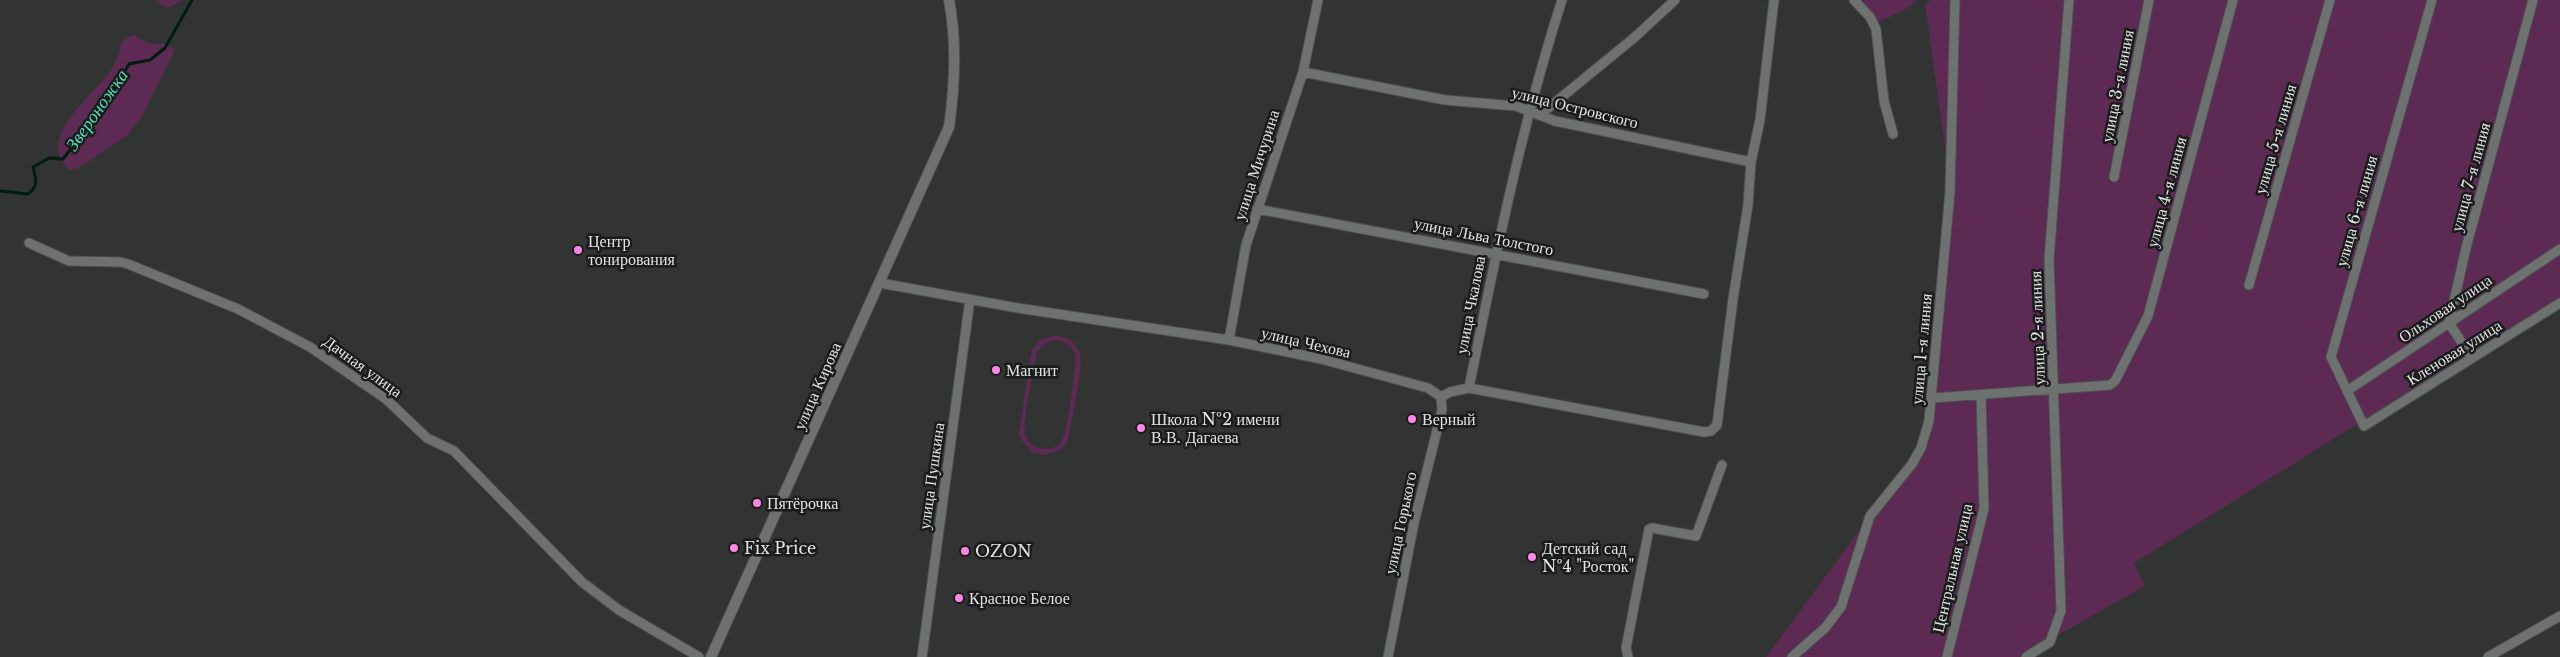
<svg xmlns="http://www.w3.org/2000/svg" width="2560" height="657" font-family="'Libre Baskerville',serif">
<rect width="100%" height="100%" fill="#313433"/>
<path fill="#5c2a52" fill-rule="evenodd" d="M157 0H182L170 7 162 5Z
M1863 0H1917C1908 11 1892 14 1879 22Z
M1931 0H2560V304L2375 413 2134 563 2145 586 2019 657H1766L1924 443 1952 198 1925 4Z
M133 35C138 36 141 41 147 43 157 46 164 40 174 49L173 54 142 117 126 136 79 168 70 170C32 138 96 94 111 70 117 61 119 51 122 41Z
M1050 336C1063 334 1077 340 1080 355 1083 367 1071 424 1068 441L1060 450 1044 455 1032 452 1021 439 1019 433 1032 350 1040 340ZM1056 340C1064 341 1073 346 1075 355 1077 363 1067 430 1063 438 1056 455 1029 451 1025 434 1022 423 1034 367 1037 351L1047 342Z"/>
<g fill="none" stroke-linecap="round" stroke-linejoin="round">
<path stroke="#001d15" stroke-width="3" d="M0 191 28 194C39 186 36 179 33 167L49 158 63 159 93 120 100 100 119 81 129 64 150 60 165 48 192 0"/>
<g stroke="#4d504f" stroke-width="11">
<path id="minor" d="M1854 0 1870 17 1876 29 1884 101 1893 134
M2432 0 2331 357 2364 426 2560 303
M1303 72 1445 100 1516 106 1555 121 1751 162
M1541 114 1635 37 1675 0
M2114 177 2149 0
M1257 209 1704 294
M29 243 69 261 120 262 128 264 238 309 310 347 386 399 427 438 454 451 582 582 619 610 699 657
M880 283 1018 308 1229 340 1321 359 1428 388 1441 397
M2249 285 2330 0
M1229 340 1246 245 1303 72 1318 0
M2472 358 2449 323 2466 248 2533 0
M1469 388C1495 258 1521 127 1562 0
M2347 391 2560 249
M1441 397 1450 392 1469 388 1704 432 1711 431 1717 425 1733 299 1748 205 1751 162 1760 120 1774 0
M1933 398 2110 385 2115 381 2148 316 2233 0
M922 657 970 299
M1388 657 1414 523 1442 410 1441 397
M1628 657 1626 648 1649 529 1652 528 1696 536 1722 465
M1792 657 1825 628 1841 607 1870 516 1912 464 1921 448 1929 421 1950 192 1955 0
M1947 657 1984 509 1981 395
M2026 657 2050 642 2061 611 2049 260 2069 0
M2488 657 2560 616"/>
</g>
<g stroke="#4d504f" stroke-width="12">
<path id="tertiary" d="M711 657 949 127C955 85 957 42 949 0"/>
</g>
<use href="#minor" stroke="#6d7270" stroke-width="9"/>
<use href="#tertiary" stroke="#6d7270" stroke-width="10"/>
</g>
<g fill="#fc86e3" stroke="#1a1b1b" stroke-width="2">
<circle cx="578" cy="250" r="5"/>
<circle cx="996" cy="370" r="5"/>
<circle cx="1412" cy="419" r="5"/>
<circle cx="1141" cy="428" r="5"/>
<circle cx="757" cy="503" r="5"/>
<circle cx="734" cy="548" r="5"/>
<circle cx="965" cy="551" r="5"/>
<circle cx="1532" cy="557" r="5"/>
<circle cx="959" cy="598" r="5"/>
</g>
<g text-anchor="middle" stroke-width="5" stroke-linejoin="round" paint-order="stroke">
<g font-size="16" fill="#e1e4e3" stroke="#1a1b1b">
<text transform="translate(2117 86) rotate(-79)" y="6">улица 3-я линия</text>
<text transform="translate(1575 107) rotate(14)" y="6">улица Островского</text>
<text transform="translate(2275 139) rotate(-74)" y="6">улица 5-я линия</text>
<text transform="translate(1256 165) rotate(-72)" y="6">улица Мичурина</text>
<text transform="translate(2470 177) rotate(-75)" y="6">улица 7-я линия</text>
<text transform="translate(2166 192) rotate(-75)" y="6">улица 4-я линия</text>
<text transform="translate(2356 211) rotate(-74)" y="6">улица 6-я линия</text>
<text transform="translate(1484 236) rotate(11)" y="6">улица Льва Толстого</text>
<text transform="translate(1470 305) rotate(-79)" y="6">улица Чкалова</text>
<text transform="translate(2445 308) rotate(-34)" y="6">Ольховая улица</text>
<text transform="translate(2037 328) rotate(-92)" y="6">улица 2-я линия</text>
<text transform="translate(1306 342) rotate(13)" y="6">улица Чехова</text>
<text transform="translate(1921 349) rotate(-85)" y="6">улица 1-я линия</text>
<text transform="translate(2454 352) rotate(-32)" y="6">Кленовая улица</text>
<text transform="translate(363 366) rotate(36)" y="6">Дачная улица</text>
<text transform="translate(817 386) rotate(-66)" y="6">улица Кирова</text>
<text transform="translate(931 476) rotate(-82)" y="6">улица Пушкина</text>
<text transform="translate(1400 523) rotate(-78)" y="6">улица Горького</text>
<text transform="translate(1952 568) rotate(-77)" y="6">Центральная улица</text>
</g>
<g font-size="16" fill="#e1e4e3" stroke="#1a1b1b" text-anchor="start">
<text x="588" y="247">Центр<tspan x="588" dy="18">тонирования</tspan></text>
<text x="1006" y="376">Магнит</text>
<text x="1151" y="425">Школа №2 имени<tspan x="1151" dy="18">В.В. Дагаева</tspan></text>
<text x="1422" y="425">Верный</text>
<text x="767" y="509">Пятёрочка</text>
<text x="744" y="554">Fix Price</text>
<text x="1542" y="554">Детский сад<tspan x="1542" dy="18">№4 "Росток"</tspan></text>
<text x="975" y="557">OZON</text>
<text x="969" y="604">Красное Белое</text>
</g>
<g font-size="18" font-style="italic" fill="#49e2bc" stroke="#1a1b1b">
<text transform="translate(97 110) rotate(-55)" y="6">Звероножка</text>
</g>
</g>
</svg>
